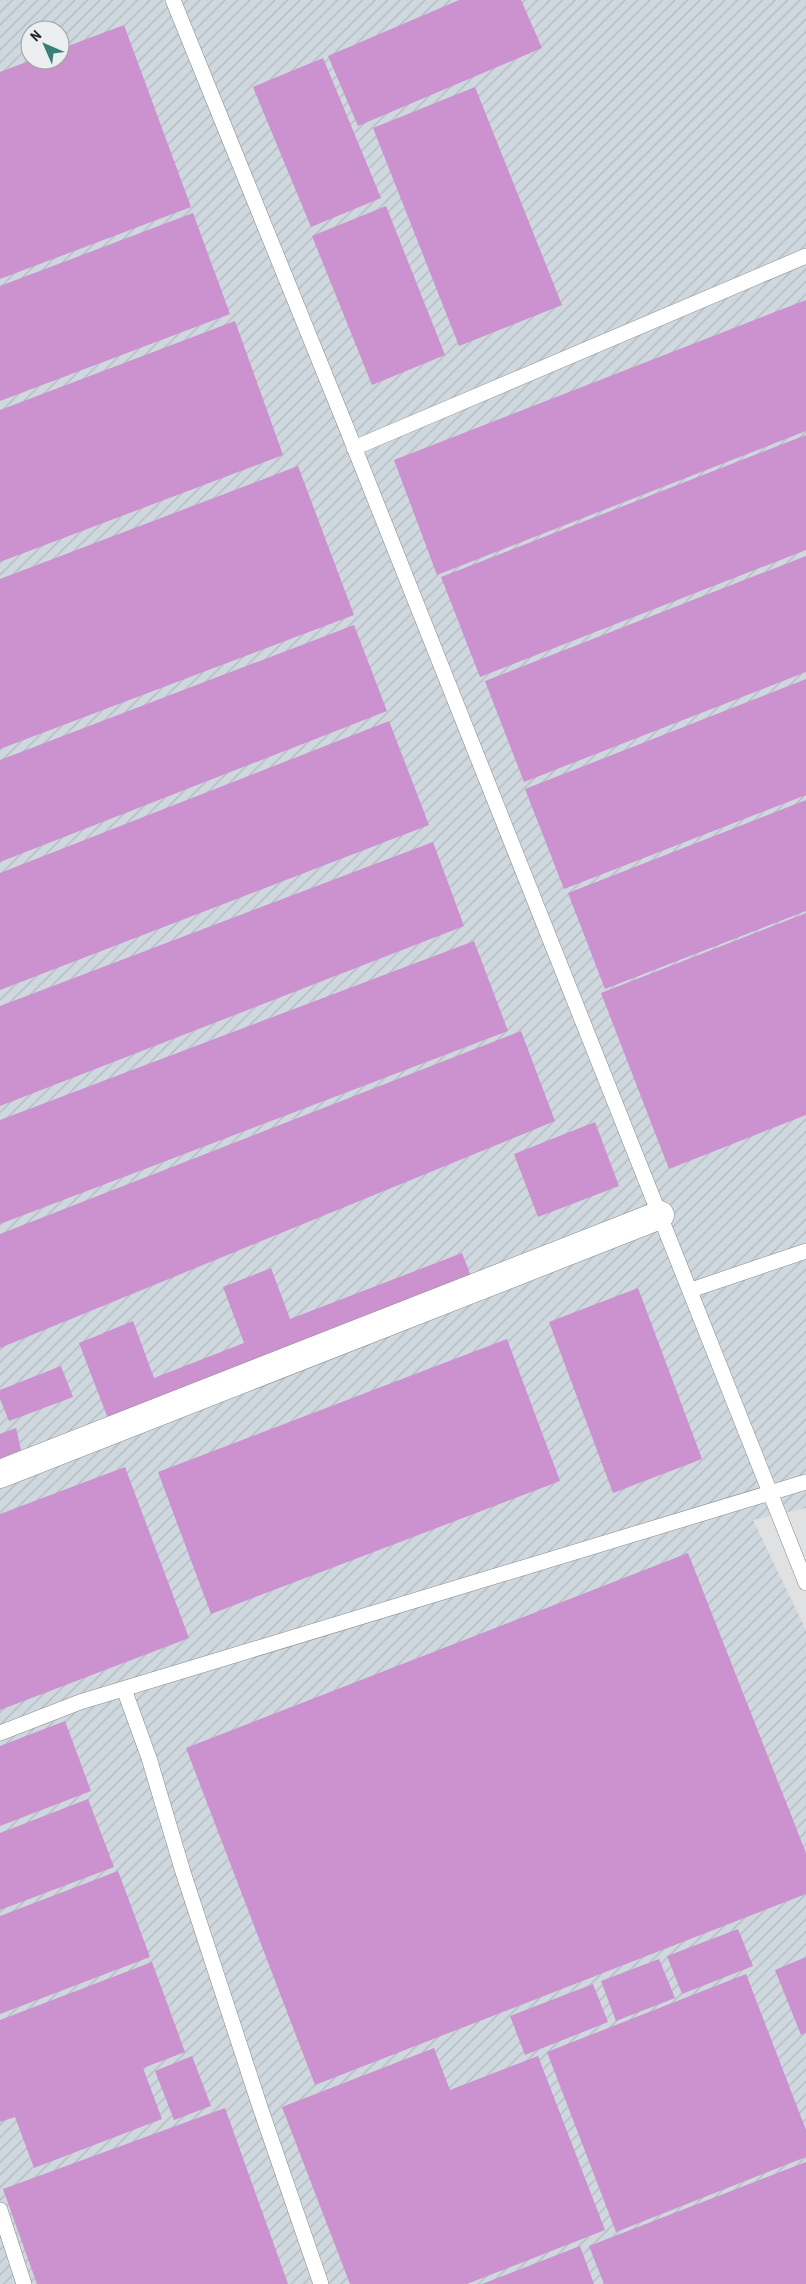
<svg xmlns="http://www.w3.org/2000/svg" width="806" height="2284" font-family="'Roboto Condensed',sans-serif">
<defs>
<pattern id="industrial-furrows" width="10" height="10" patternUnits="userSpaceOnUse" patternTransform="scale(1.25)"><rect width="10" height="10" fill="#cfd8de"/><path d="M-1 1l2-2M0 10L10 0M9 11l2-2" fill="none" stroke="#b2babf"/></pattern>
</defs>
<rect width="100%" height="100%" fill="#dfe1e2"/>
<path fill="url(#industrial-furrows)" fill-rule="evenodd" d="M0 0H806V1508L753 1520 806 1630V2284H0ZM30 30H60V60H30Z"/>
<path fill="#cc91cf" d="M459 0H521L542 48 358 126 328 56Z
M124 25 191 207 0 279V72L32 60H60V49Z
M323 58 381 198 311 227 253 87Z
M475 87 562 305 459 346 373 128Z
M386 206 445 355 372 385 312 236Z
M193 213 230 314 0 401V286Z
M806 300V431L437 575 394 460Z
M235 321 283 455 0 562V410Z
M806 435V550L480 677 441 577Z
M298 466 354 615 0 749V579Z
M806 556V672L524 782 485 681Z
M354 625 387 711 0 862V760Z
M806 679V795L564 889 525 789Z
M389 721 429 825 0 990V873Z
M806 800V911L605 989 568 893Z
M433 842 464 926 0 1106V1006Z
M806 913V1115L669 1169 601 993Z
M474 941 508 1031 0 1224V1120Z
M521 1031 555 1121 0 1348V1234Z
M595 1122 619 1186 538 1217 514 1154Z
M462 1253 476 1289 112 1429 79 1343 133 1321 154 1378 244 1343 223 1287 271 1268 290 1319Z
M638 1288 702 1459 613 1493 549 1322Z
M507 1339 560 1481 211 1614 158 1472Z
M61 1366 73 1397 9 1421 0 1399V1390Z
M16 1428 21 1450 0 1459V1434Z
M125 1467 189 1638 0 1710V1514Z
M688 1553 806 1853V1894L315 2085 186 1748Z
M65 1721 91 1791 0 1826V1746Z
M88 1799 114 1867 0 1910V1833Z
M118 1871 150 1957 0 2014V1916Z
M738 1929 753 1966 682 1994 667 1956Z
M806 1957V2033L801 2035 775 1970Z
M659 1959 675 1998 616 2021 601 1981Z
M152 1962 185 2052 143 2068 162 2119 34 2168 15 2117 0 2122V2020Z
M746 1974 806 2130V2157L616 2232 547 2052Z
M593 1984 608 2022 525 2055 510 2016Z
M434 2048 450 2090 538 2056 605 2230 467 2284H350L282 2107Z
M192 2056 211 2106 174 2120 155 2071Z
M225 2108 288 2284H37L3 2189Z
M806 2162V2284H604L589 2246Z
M580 2246 594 2284H482Z"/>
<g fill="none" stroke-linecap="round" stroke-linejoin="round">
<g stroke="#87898a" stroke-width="16">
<path id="lane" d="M173 0 345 424 806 1583
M354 448 806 256
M691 1290 806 1251
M124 1689 149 1758 183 1872 260 2107 321 2284
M0 1733 80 1702 806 1482
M0 2210 24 2284"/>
</g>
<g stroke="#87898a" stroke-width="29">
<path id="street" d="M0 1474 660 1215"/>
</g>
<use href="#lane" stroke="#fff" stroke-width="15"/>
<use href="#street" stroke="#fff" stroke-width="28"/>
</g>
<g transform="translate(45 45) rotate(315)"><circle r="24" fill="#eceef0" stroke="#9ea0a1"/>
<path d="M0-4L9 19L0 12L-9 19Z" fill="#387f7a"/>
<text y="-8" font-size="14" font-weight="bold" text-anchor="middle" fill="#2a2b2b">N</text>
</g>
</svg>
